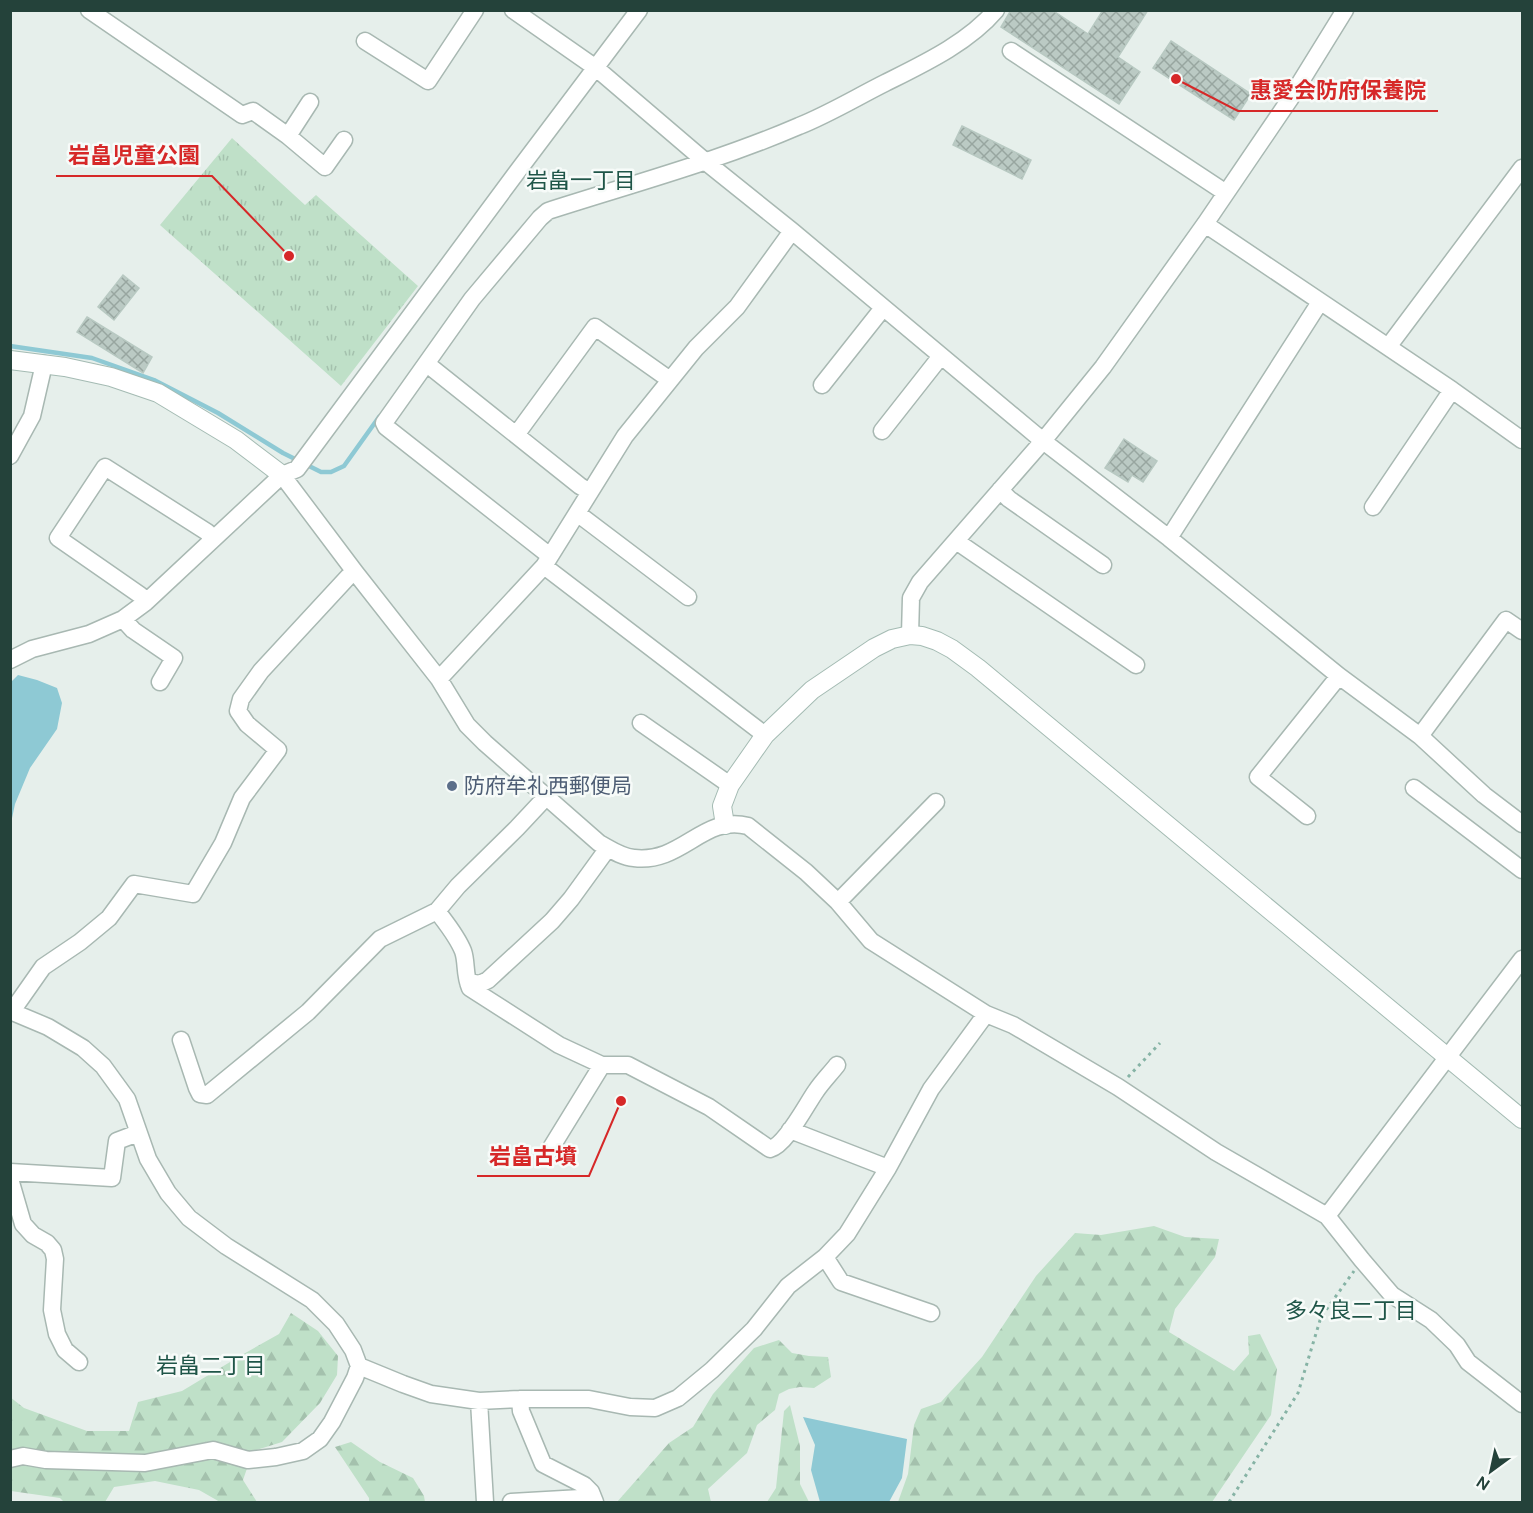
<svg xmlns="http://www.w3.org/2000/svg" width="1533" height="1513" font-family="'DM Sans','Noto Sans JP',sans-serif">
<defs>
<pattern id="forest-firs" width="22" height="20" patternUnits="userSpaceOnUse" patternTransform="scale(1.5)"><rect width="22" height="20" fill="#bfe0c8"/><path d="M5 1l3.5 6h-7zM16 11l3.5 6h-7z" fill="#a4c1ad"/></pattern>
<pattern id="park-tufts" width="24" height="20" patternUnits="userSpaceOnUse" patternTransform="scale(1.5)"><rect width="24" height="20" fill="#bfe0c8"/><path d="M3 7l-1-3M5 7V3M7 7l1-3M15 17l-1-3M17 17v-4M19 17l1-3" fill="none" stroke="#a4c1ad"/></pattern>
<pattern id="building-cross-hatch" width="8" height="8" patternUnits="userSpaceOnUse" patternTransform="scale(1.5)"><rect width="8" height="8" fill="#bbcac4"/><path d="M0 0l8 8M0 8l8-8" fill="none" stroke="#98a6a0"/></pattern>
</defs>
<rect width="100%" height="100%" fill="#e6efeb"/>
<path fill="url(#forest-firs)" d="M1154 1226 1185 1237 1219 1239 1215 1257 1175 1309 1169 1332 1234 1371 1249 1354 1248 1336 1260 1334 1277 1369 1271 1415 1212 1502H898L908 1474 914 1425 921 1409 941 1402 982 1357 1036 1276 1075 1233 1101 1235Z
M291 1313 318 1331 338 1356 337 1375 320 1403 282 1442 253 1451 243 1480 257 1502H220L199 1490 155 1481 114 1487 105 1502H64L60 1498 11 1491 10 1397 24 1408 87 1431H129L138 1402 182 1391 240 1356 279 1334Z
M779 1340 792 1353 809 1356 828 1357 831 1377 814 1388 800 1387 789 1389 779 1394 775 1410 757 1425 747 1453 708 1489 711 1502H617L669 1443 693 1427 713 1394 754 1348Z
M790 1405 800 1446V1484L809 1502H767L776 1488 784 1411Z
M351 1442 380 1462 413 1478 424 1496 425 1502H369V1498L335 1447Z"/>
<path fill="url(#park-tufts)" d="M232 138 305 205 316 195 418 286 341 386 160 225Z"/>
<path fill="#8ec9d4" d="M18 675 37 680 57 688 62 703 57 729 30 768 15 804 11 823V682Z
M803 1417 907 1439 902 1478 889 1502H820L811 1470 815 1445Z"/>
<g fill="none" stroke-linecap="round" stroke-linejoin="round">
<path stroke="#8ec9d4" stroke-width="4.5" d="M10 346 92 358 154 380 218 413 283 453 321 472H331L344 466 379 417"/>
</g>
<path fill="url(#building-cross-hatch)" stroke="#b8c9c2" stroke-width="1.5" d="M1011 10H1052L1088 34 1103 10H1148L1118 57 1140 72 1119 104 1001 27Z
M1171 41 1251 94 1234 120 1153 68Z
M962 126 1031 160 1022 179 953 145Z
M123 275 139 288 114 320 98 307Z
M87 317 152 357 143 373 77 332Z
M1124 439 1157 461 1143 482 1132 475 1128 482 1105 468Z"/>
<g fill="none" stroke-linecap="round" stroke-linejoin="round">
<g stroke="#a8b8b2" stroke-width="19">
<path id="street" d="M89 10 242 115 253 111 288 136 325 167 344 140
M513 10 596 68 706 162 792 231 1043 441 1169 538 1339 676 1420 736 1484 795 1522 824
M365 41 428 81 475 10
M1011 51 1226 193
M288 136 310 102
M1205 224 1452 390 1522 440
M1388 347 1522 168
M427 364 580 486 590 492
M822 385 883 308
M882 431 941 356
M516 435 595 327 670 380
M10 456 32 416 44 364
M282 475 355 572 439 679 467 725 485 743 599 843C610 849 621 857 634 858 682 864 703 814 748 826L806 872 838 902 871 941 986 1014 1013 1025 1118 1087 1216 1152 1327 1216 1362 1260 1392 1295 1431 1320 1457 1345 1468 1362 1522 1404
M1000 490 1009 499 1103 565
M1373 507 1452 390
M577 513 688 597
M1169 538 1320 302
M956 541 1136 665
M550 556 386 427 384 423 472 299 540 218 548 211C632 184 718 161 799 126 829 114 857 97 885 83 923 64 968 43 996 10
M544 566 765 735
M146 602 140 595 58 538 105 467 207 532 213 539
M123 619 133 630 174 658 160 682
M910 635 911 598 920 582 1043 441 1103 367 1205 224 1290 99 1345 10
M10 660 32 649 89 634 123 619 146 602 282 475 297 469 517 172 639 10
M439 679 544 566 625 436 696 348 737 307 792 231
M641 723 730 785
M1420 736 1506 620 1522 631
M1414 788 1522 870
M1307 816 1258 777 1339 676
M838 902 936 802
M437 911C446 923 457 936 463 951 467 962 464 974 470 988L559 1045 602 1065H628L709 1107 770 1149C786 1145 806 1105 816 1091 822 1082 830 1074 837 1065
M468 982 480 984 488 980 552 921 571 899 608 848
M10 1008 17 1004 43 967 80 942 109 918 134 884 193 894 223 843 242 798 278 750 247 724 238 711 241 699 261 671 348 577 355 572
M10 1011 48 1027 83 1048 103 1066 127 1099 148 1159 168 1193 189 1218 226 1246 312 1300 336 1324 353 1350 359 1366 355 1378 332 1422 320 1439 303 1451 276 1457 248 1460 213 1450 145 1463 46 1460 23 1456 10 1459
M181 1040 197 1088 200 1094 207 1095 308 1012 380 939 437 911 458 886 517 828 546 797
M790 1130 888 1168
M546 1156 602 1065
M10 1172 112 1178 117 1141 138 1133
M10 1179 23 1224 33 1235 47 1243 53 1250 55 1259 52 1310 57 1334 65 1350 79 1362
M1327 1216 1522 959
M825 1257 841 1282 931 1313
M359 1366 403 1384 431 1394 479 1401 520 1399H589L630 1407 655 1408 678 1398 712 1370 754 1329 788 1286 825 1257 847 1234 888 1168 931 1089 986 1014
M520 1399 521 1411 543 1464 584 1485 591 1492 595 1502
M479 1401 485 1502
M511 1502 581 1498 591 1492"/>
</g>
<g stroke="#a4bbb3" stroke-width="20">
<path id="secondary" d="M10 360 65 367 111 377 158 393 236 440 282 475
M725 825 722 806 730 785 765 735 812 690 874 648 892 639 910 635 922 636 937 641 952 649 978 668 1522 1119"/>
</g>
<path stroke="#86b3a5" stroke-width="3" stroke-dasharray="3 4.5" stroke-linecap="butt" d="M1128 1077 1160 1043
M1229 1502 1298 1393 1321 1317 1354 1271"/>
<use href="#street" stroke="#fff" stroke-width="16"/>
<use href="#secondary" stroke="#fff" stroke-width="18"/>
</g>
<circle fill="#5c6f8a" stroke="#f7fbf9" stroke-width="2" cx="452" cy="786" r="6"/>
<g text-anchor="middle" stroke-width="5" stroke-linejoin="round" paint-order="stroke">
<g font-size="21" fill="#4e5e75" stroke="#f7fbf9" text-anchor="start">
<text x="464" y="793">防府牟礼西郵便局</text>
</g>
<g font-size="22" fill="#1f5548" stroke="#f7fbf9">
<text x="581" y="188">岩畠一丁目</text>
<text x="1351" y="1318">多々良二丁目</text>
<text x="211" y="1373">岩畠二丁目</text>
</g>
</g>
<path fill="none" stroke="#d62828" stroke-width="2" d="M1176 79L1238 111H1438M289 256L212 176H56M621 1101L589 1176H477"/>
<g fill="#d62828" stroke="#f7fbf9" stroke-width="2">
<circle cx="1176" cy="79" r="6"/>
<circle cx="289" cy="256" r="6"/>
<circle cx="621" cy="1101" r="6"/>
</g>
<g font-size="22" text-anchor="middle" font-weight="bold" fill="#d62828" stroke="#f7fbf9" stroke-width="5" stroke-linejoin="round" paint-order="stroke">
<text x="1338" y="98">惠愛会防府保養院</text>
<text x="134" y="163">岩畠児童公園</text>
<text x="533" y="1164">岩畠古墳</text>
</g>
<rect width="1533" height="1513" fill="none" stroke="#24423a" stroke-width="24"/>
<g transform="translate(1491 1471) rotate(213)" stroke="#f7fbf9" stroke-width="4.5" paint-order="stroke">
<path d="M0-4.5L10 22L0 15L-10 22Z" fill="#24423a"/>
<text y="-9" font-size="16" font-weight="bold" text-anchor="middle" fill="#24423a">N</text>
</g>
</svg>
